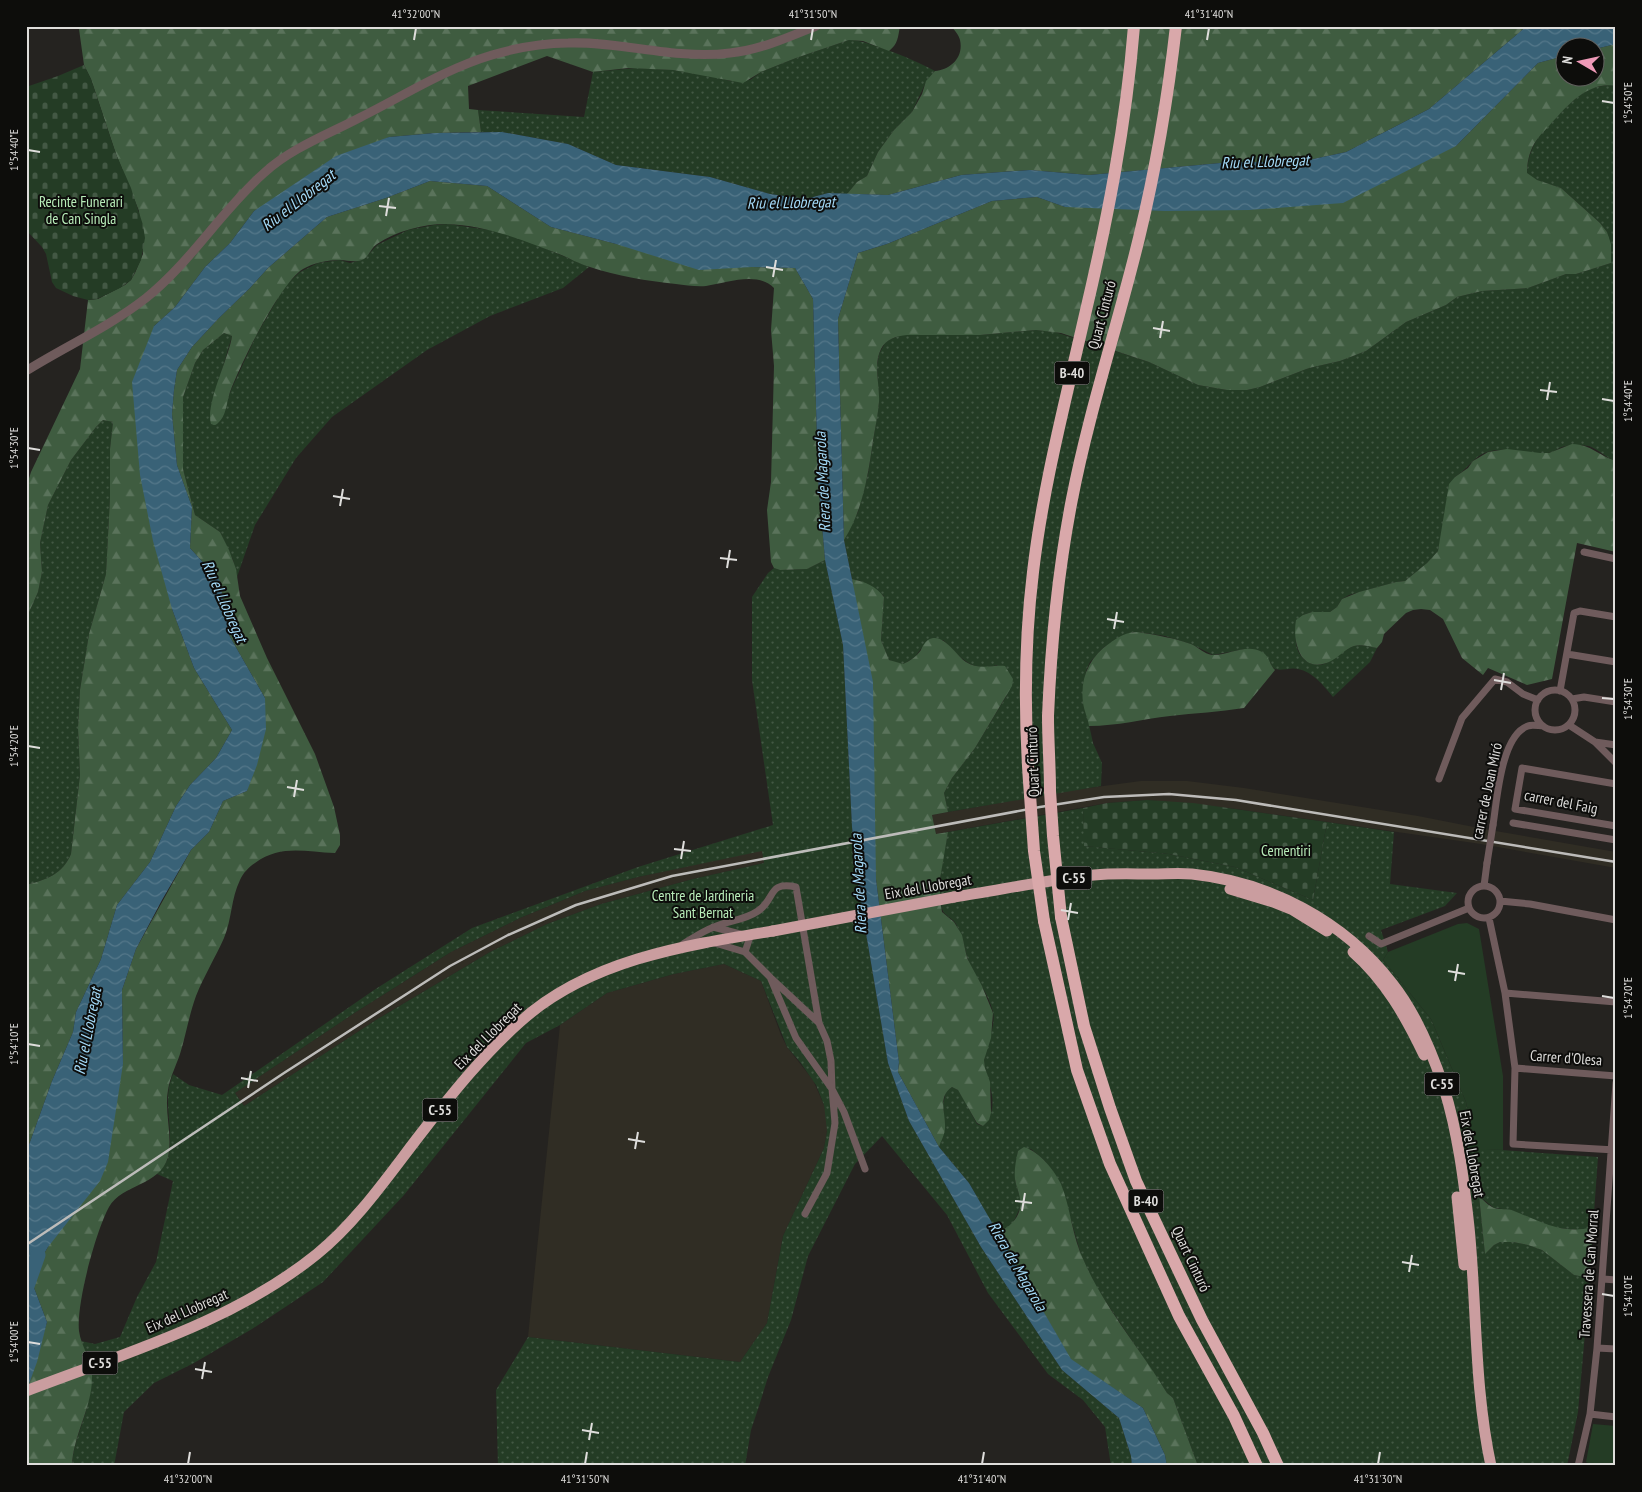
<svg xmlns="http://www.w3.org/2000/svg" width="1642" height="1492" font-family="'PT Sans Narrow',sans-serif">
<defs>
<pattern id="grass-dots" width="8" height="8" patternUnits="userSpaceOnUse" patternTransform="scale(1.25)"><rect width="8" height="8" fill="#243c25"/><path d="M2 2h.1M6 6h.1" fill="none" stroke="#435844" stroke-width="1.8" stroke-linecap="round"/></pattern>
<pattern id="forest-firs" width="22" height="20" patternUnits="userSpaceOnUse" patternTransform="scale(1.25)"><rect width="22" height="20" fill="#3f5c40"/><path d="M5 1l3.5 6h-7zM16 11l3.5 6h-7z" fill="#5a735b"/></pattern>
<pattern id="cemetery-stones" width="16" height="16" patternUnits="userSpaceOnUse" patternTransform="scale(1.25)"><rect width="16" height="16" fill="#243c25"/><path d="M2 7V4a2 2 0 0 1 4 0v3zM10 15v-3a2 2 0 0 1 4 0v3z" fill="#435844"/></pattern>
<pattern id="water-waves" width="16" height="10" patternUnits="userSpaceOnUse" patternTransform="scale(1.25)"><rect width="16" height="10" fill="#396277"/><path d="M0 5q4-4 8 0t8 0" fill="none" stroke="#55788a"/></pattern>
</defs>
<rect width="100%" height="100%" fill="#252320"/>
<path fill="#302d24" d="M1141 781H1187L1244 788 1418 816 1484 829 1616 852V868L1481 844 1229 808 1147 800 1107 803 936 834 932 815 1066 791Z
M762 850 764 863 693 879 601 904 547 924 490 952 376 1020 244 1106 235 1093 356 1012 451 952 520 918 585 891 638 877Z
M724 964 761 981 781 1035 787 1047 813 1080 824 1105 827 1120V1131L824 1148 783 1236 767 1323 740 1362 528 1337 560 1025 607 993 674 974Z"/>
<path fill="url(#grass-dots)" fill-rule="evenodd" d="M849 40C865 39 920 62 935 71L926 82 912 112 894 130 878 152 867 176 857 182 847 194 828 193 806 199 770 194 710 177 616 165 568 144 502 132H481L478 110 584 117 593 72 636 68 673 70 716 77 730 81 750 80 761 72 796 58Z
M1609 85 1616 86V461C1606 458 1598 449 1589 446 1583 445 1568 445 1562 447 1557 449 1554 452 1548 453 1528 456 1508 445 1487 452 1474 456 1467 470 1455 477L1438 551 1427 563 1405 581 1396 582 1349 595 1342 599 1337 607 1330 612H1312L1303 615C1301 621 1296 630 1296 637 1294 653 1308 669 1324 664 1335 660 1343 649 1354 646 1362 644 1370 647 1377 648L1370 662 1333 697C1324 686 1313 672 1298 669 1288 666 1274 676 1270 662L1245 649 1213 655 1191 644 1165 636 1138 632H1133L1104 647 1090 662 1086 671 1083 697 1093 743 1102 763 1101 786 948 812 944 793 952 778 975 748 1007 695 997 665C970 673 960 656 943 640L923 646 915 657 902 665 889 660 881 640 884 596 860 581 852 579 844 540 858 512 868 474 879 403 877 366 879 354 885 343 889 340 901 335H980L1036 330 1055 332 1149 362 1198 385 1227 390H1247L1260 387 1309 368 1340 361 1366 351 1406 322 1446 305 1457 297 1482 291 1528 288 1566 274H1576L1611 263 1607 232 1600 223 1561 188 1536 180 1527 174C1527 164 1529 156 1533 147 1540 131 1571 99 1587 91 1593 87 1602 86 1609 85Z
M448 224 496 231 523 239 589 267 563 288 490 316 427 350 332 417 296 458 255 525 237 577 233 560 220 532 195 515 183 469V397L195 363 203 350 224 333 232 336 213 401 220 421 231 390 256 336 285 286 300 272 318 263 340 260 350 263 362 260 367 256 377 245 408 230 434 225Z
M103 420 113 422 110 449V498L106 574 89 634 80 690 78 728 80 775 71 854C63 874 46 880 26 885V619L38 592 42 572 40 543 48 505 71 460 96 427Z
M825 560 843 645 852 827 859 892 888 1063 909 1121 981 1247 1062 1370 1119 1418 1131 1456 1132 1466H1111L1105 1427 1083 1400 1048 1374 988 1293 947 1215 882 1136 855 1164 808 1256 791 1320 768 1377 759 1406 751 1430 745 1466H498L496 1390 528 1337 740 1362 767 1323 783 1236 824 1148 827 1131 824 1105 816 1085 800 1062 787 1047 761 981 724 964 674 974 607 993 560 1025 526 1043 404 1195 323 1282 252 1329 194 1363 154 1383 124 1412 114 1466H72C73 1441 85 1422 89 1398 90 1386 85 1352 81 1341L95 1344 120 1337 137 1297 156 1262 173 1181 157 1174C161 1169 166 1164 168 1158 175 1130 161 1101 173 1074L189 1085 222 1095 374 990 472 928 638 867 773 825 752 680V597L768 573 774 568 780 570 807 569ZM762 851 764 863 693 879 601 904 547 924 490 952 376 1020 244 1106 235 1093 356 1012 451 952 520 918 585 891 638 877Z
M1083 808 1085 846 1169 854 1235 867 1313 900 1327 822 1394 832 1390 884 1457 893 1445 906 1381 930 1388 952 1383 960 1431 1019 1466 1102 1473 1148 1598 1157 1593 1227 1582 1230 1557 1228 1540 1224 1511 1210 1494 1208 1479 1196 1485 1254 1494 1245 1500 1242H1513L1528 1245 1542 1250 1574 1275 1590 1278 1578 1412 1567 1466H1198L1173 1398 1167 1393 1096 1287 1081 1255 1061 1185 1056 1176 1044 1160 1031 1149 1018 1151 1015 1180 1021 1201 1020 1208 1013 1223 1005 1230 997 1232 969 1183 939 1147 945 1128 943 1105 946 1091 952 1087 958 1090 962 1096 977 1124 983 1126C1000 1108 990 1088 985 1068 980 1049 997 1032 993 1012 988 992 974 976 967 957 965 950 964 942 961 935 959 931 957 925 954 921 947 915 942 914 941 904 937 882 944 854 948 832Z"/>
<path fill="url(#forest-firs)" d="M77 26H900C898 37 898 44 889 51L863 41 849 40 796 58 761 72 743 83 673 70 628 68 593 72 547 56 468 86 469 109 478 110 481 132 435 133 389 137 254 211 230 243 205 267 175 307 154 326 172 609 194 668 232 730 216 758 190 785 176 806 150 862 117 905 101 959 76 1012 73 1032 52 1081 26 1153V885C46 880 63 874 71 854L80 775 78 728 80 690 89 634 106 574 110 498V449L113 422 103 420 96 427 71 460 48 505 40 543 42 572 38 592 26 619V488L31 472 80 369 88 300 98 299 125 285 131 280 135 273 143 254 139 211 116 154 91 79 84 65 79 29Z
M951 26H1527L1429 109 1346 152 1299 162H1231L1089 175 1030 170 961 175 888 195 847 194 857 182 867 176 878 152 894 130 912 112 922 94 926 81 935 71C950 70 964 58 960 40 959 35 955 31 951 26Z
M1616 44V86C1587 81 1566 107 1549 126 1544 131 1538 137 1534 144 1529 153 1527 163 1527 173L1537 180 1561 188 1600 223 1607 232 1611 244V263L1576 274H1566L1528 288 1482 291 1457 297 1446 305 1406 322 1366 351 1340 361 1309 368 1260 387 1247 390H1227L1198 385 1149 362 1061 333 1036 330 980 335H907C896 336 886 339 881 349 873 364 880 386 879 402 878 415 875 428 873 441 868 475 863 510 844 540L838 319 858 253 887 244 992 201 1037 197 1065 207 1456 146 1538 63 1564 56V78H1594L1595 49Z
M430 181 487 186 551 227 616 244 752 267 795 268 813 299 818 479 825 560 807 569 780 570 774 568 771 562 767 510 771 482 774 366 771 330 774 288C757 271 727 283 706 286 697 287 685 285 676 284 647 281 617 276 590 267 579 264 569 258 559 254 523 240 485 225 446 224 423 224 396 231 377 244 371 248 369 257 362 260 353 263 348 260 340 260 328 260 313 263 303 269 280 283 240 365 230 392 227 401 226 417 218 423 215 426 214 425 211 424 205 404 229 358 232 336L224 333 203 350 195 363 183 397V469L195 515 220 532 229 550 236 569 240 596 267 658 315 754 334 807 340 835V845L335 853C305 852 281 844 255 863 249 867 243 873 240 880 231 898 232 919 224 938 215 958 204 976 196 996 189 1015 186 1035 180 1054 176 1066 170 1077 168 1090 164 1112 173 1135 168 1157 160 1186 122 1184 109 1207 96 1231 76 1304 79 1331 81 1347 93 1361 92 1378 92 1408 73 1435 72 1466H26V1392L47 1322 30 1277 48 1247 123 1064 122 990 136 949 191 850 209 832 223 801 247 791 265 698 229 635 220 581 190 548 192 507 177 465 172 414 174 390 177 370 192 347 218 319 250 288 268 268 327 217 386 198Z
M1572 444C1593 445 1597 455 1616 461V552L1577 543 1552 679 1527 685 1488 668 1483 675 1462 658 1443 619 1430 610 1421 609 1413 610 1406 613 1384 634 1382 642 1377 648C1370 647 1362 644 1354 646 1345 649 1339 657 1331 661 1301 676 1292 643 1296 620L1303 615 1312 612H1330L1337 607 1342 599 1359 592 1396 582 1405 581 1427 563 1438 551 1449 484 1455 477 1468 468 1473 461 1488 452 1507 449 1540 453H1549Z
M852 579C865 582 876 586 884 597L881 640 889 660 903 664C910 661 916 657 921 650 922 647 925 642 928 640 943 631 956 656 966 662 978 670 991 665 1005 666L1013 679 1012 686 975 748 952 778 944 793 948 812 932 815 936 834 948 832 940 879V900L942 912 954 922 962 935 967 958 982 986 993 1013 991 1038 984 1060 985 1068 990 1082 991 1113 989 1120 983 1126 977 1123 958 1090 952 1087C937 1097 946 1113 945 1128 945 1134 941 1141 939 1147L898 1072 899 1062 876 879Z
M1138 632C1156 635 1174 638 1191 644 1198 647 1204 654 1212 655 1228 656 1246 643 1262 652 1270 656 1269 665 1275 670L1244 708C1219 712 1195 713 1170 716 1143 719 1117 726 1089 726 1088 718 1084 711 1083 703 1080 678 1089 657 1110 643 1120 636 1126 632 1138 632Z
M1024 1147C1040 1152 1054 1170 1061 1184 1071 1209 1072 1237 1084 1261 1105 1309 1140 1348 1167 1393L1173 1398 1198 1466H1167L1165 1455 1143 1408 1071 1360 997 1232C1011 1228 1023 1214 1020 1199 1019 1192 1016 1186 1015 1179 1014 1170 1016 1160 1018 1151Z
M1479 1196C1483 1200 1489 1206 1494 1208 1500 1210 1508 1208 1514 1211 1542 1222 1562 1235 1593 1227L1590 1278 1574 1275 1542 1250 1528 1245 1513 1242H1500L1494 1245 1485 1254Z"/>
<path fill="url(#cemetery-stones)" d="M84 65 91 79 116 154 131 188 143 225 145 238 141 260 131 280 120 288 97 299 88 300 73 296 56 288 52 282 46 254 42 247 26 230V87L58 76Z
M1147 800 1193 803 1327 822 1313 900 1235 867 1169 854 1084 846 1083 808 1107 803Z"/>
<path fill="#243c25" d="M1467 923 1479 929 1503 1076V1150L1473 1149 1466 1102 1431 1019 1383 960 1388 952 1458 924Z
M1593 1424 1616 1426V1466H1595L1586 1462Z"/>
<path fill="url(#water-waves)" d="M1527 26H1616V44L1595 49 1594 48H1564V56L1538 63 1456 146 1343 203 1249 210 1165 211 1065 207 1037 197 992 201 887 244 858 253 838 319 844 540 873 682 876 879 899 1062 898 1072 939 1147 969 1183 1071 1359 1143 1408 1165 1455 1167 1466H1132L1131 1456 1119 1418 1062 1370 981 1247 909 1121 888 1063 859 892 852 827 843 645 825 560 818 479 813 299 795 268 752 267 699 270 616 244 551 227 487 186 430 181 386 198 327 217 268 268 250 288 218 319 192 347 177 370 174 390 172 414 177 465 192 507 190 548 220 581 229 635 265 698 266 729 257 765 247 791 223 801 209 832 191 850 162 900 136 949 122 990 123 1064 108 1162 100 1181 48 1247 30 1277 47 1322 37 1362 26 1392V1153L52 1081 73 1032 76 1012 101 959 117 905 150 862 176 806 190 785 216 758 232 730 194 668 172 609 153 541 140 475 132 382 154 326 175 307 205 267 230 243 254 211 336 156 389 137 435 133 502 132 568 144 616 165 710 177 770 194 806 199 828 193 888 195 961 175 1030 170 1089 175 1231 162H1299L1346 152 1429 109Z"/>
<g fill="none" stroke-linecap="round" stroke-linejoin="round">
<path stroke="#396277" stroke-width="15" d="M26 1289 38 1255"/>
<path stroke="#6f5b5c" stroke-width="7" d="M1584 552 1616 559
M1567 654 1616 662
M1535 710a20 20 0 1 1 40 0a20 20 0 1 1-40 0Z
M1560 691 1574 613 1580 611 1616 617
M1572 699 1584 697 1616 702
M1569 725 1595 742 1616 763
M1595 742 1616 745
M1439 779 1462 718 1495 679 1507 682 1523 694 1538 700
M1616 784 1522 768 1515 809 1616 826
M1513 823 1616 840
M1493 825C1497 800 1501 735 1528 726 1532 724 1539 726 1543 726
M1468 902a16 16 0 1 1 32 0a16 16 0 1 1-32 0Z
M1484 886 1487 863
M1500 901 1530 904 1616 920
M1489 918 1505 993 1515 1068 1513 1144 1615 1150
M713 927 740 934
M1369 936 1381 944 1469 908
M715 943 745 952 770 977 796 1038 832 1089 835 1123 827 1173 805 1214
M683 944C693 938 703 931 714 927 728 921 745 920 758 911 776 899 767 881 796 887L819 1023 827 1041 831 1061 832 1089 844 1112 865 1169
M745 952 751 934
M772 979 819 1023
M1505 993 1616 1002
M1515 1068 1616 1076
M1603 1279 1616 1280
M1597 1348 1616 1349
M1590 1414 1616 1417
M1578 1466 1590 1414 1597 1348 1616 1083"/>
<path stroke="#6f5b5c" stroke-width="9" d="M26 371C66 346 109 327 146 298 191 262 221 211 264 173 291 148 329 134 361 117 405 95 445 69 492 55 516 48 542 43 568 43 622 41 675 60 730 53 760 50 789 37 816 26"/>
<path stroke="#ca9d9f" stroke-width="11" d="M1230 889 1273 902 1293 910 1327 931
M954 897C1000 890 1047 880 1094 875 1113 873 1133 874 1152 874 1166 874 1179 873 1192 874 1270 882 1344 921 1392 983 1416 1013 1432 1052 1444 1088 1458 1133 1464 1181 1469 1227 1477 1307 1474 1387 1491 1466
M1353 952C1385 980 1406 1017 1424 1055
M1457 1197 1464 1265
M26 1391C125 1353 233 1322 317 1254 360 1219 392 1170 426 1127 455 1090 485 1053 520 1022 588 960 686 945 773 931"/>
<path stroke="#d9a8aa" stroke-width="12" d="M1050 791C1050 766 1048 741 1048 716 1051 644 1058 571 1072 499 1089 411 1118 325 1139 238 1156 168 1168 97 1176 26
M1030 795C1024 720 1024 646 1033 572 1043 486 1065 403 1084 319 1107 222 1126 126 1134 26
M1061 917 1084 1026 1110 1108 1136 1181 1202 1320 1263 1433 1278 1466
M1044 921 1077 1070 1110 1164 1179 1316 1234 1416 1257 1466"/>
<path stroke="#bdbcba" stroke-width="2.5" d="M26 1245 284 1073 450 966 508 935 576 905 672 876 1040 807 1104 797 1169 794 1236 800 1616 862"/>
<path stroke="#6f5b5c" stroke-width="7" d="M1487 863 1493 825"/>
<path stroke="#ca9d9f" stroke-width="11" d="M773 931 954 897"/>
<path stroke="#d9a8aa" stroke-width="12" d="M1050 791 1053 836 1061 917
M1030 795 1034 851 1044 921"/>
</g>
<path fill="none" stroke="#dedddb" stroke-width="2" d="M414 40 416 28M811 40 813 28M1207 40 1209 28M1602 101 1614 103M28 150 40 152M379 206 396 208M386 216 389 198M766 267 783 270M773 277 776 260M1153 328 1170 331M1160 338 1163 321M1540 390 1557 392M1602 399 1614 401M1547 400 1550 382M28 448 40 450M333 496 350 499M340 506 343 489M720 558 737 560M727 568 730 550M1107 619 1124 622M1114 629 1117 612M1494 680 1511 683M1501 690 1504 673M1602 698 1614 699M28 746 40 748M287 787 304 790M294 797 297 780M674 849 691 851M681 859 684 841M1061 910 1078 913M1068 920 1071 903M1448 971 1465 974M1455 981 1458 964M1602 996 1614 998M28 1044 40 1046M241 1078 258 1081M248 1088 251 1071M628 1139 645 1142M635 1149 638 1132M1015 1201 1032 1203M1022 1211 1025 1193M1402 1262 1419 1265M1409 1272 1412 1255M1602 1294 1614 1296M28 1342 40 1344M195 1369 212 1372M202 1379 205 1362M582 1430 599 1433M589 1440 592 1423M188 1464 190 1452M585 1464 587 1452M982 1464 984 1452M1378 1464 1380 1452"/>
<g text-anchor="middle" stroke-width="4" stroke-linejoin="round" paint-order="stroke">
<g fill="#0d0d0b" stroke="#9f9f9d" stroke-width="1">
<rect x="1054.5" y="361.5" width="35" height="23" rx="4"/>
<rect x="1056.5" y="866.5" width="35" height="23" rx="4"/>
<rect x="1424.5" y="1072.5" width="35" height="23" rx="4"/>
<rect x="422.5" y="1098.5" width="35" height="23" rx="4"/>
<rect x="1128.5" y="1189.5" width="35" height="23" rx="4"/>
<rect x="82.5" y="1351.5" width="35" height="23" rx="4"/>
</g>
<g font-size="14" font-weight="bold" fill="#dedddb">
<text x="1072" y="378">B-40</text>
<text x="1074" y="883">C-55</text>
<text x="1442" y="1089">C-55</text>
<text x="440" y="1115">C-55</text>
<text x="1146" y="1206">B-40</text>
<text x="100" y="1368">C-55</text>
</g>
<g font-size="15" fill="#b8ecb9" stroke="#0d0d0b">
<text x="81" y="207">Recinte Funerari<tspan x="81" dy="17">de Can Singla</tspan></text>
<text x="1286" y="856">Cementiri</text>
<text x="703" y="901">Centre de Jardineria<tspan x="703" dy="17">Sant Bernat</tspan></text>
</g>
<g font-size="15" fill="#dedddb" stroke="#0d0d0b">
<text transform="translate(1102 315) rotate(-75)" y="5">Quart Cinturó</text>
<text transform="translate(1033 762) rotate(-92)" y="5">Quart Cinturó</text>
<text transform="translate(1487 791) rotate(-78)" y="5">carrer de Joan Miró</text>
<text transform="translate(1561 802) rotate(11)" y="5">carrer del Faig</text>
<text transform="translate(928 887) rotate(-10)" y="5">Eix del Llobregat</text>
<text transform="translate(488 1036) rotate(-45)" y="5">Eix del Llobregat</text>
<text transform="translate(1566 1058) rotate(4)" y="5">Carrer d'Olesa</text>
<text transform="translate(1472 1154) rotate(80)" y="5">Eix del Llobregat</text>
<text transform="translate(1191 1259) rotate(65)" y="5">Quart Cinturó</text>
<text transform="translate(1589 1274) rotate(-86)" y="5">Travessera de Can Morral</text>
<text transform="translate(187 1311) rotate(-24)" y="5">Eix del Llobregat</text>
</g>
<g font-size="16" font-style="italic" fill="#a4dbf9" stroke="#0d0d0b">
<text transform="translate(1265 161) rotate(-2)" y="6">Riu el Llobregat</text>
<text transform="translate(298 200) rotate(-38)" y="6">Riu el Llobregat</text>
<text transform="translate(791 202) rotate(-1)" y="6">Riu el Llobregat</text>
<text transform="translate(822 482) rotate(-93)" y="6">Riera de Magarola</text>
<text transform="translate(225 601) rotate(66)" y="6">Riu el Llobregat</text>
<text transform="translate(858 884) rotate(-93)" y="6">Riera de Magarola</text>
<text transform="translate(87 1031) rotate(-79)" y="6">Riu el Llobregat</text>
<text transform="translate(1018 1266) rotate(60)" y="6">Riera de Magarola</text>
</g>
</g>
<rect width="1642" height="1492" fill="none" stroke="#0d0d0b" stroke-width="55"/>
<g transform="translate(1580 62) rotate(279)"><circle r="24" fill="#0d0d0b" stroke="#61605e"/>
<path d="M0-4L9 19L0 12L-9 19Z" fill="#ef9ab8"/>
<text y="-8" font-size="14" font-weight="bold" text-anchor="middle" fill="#dedddb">N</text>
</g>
<rect x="28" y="28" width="1586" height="1436" fill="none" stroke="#dedddb" stroke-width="2"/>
<g font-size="12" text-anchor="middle" fill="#dedddb">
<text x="416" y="18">41°32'00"N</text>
<text x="813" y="18">41°31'50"N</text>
<text x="1209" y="18">41°31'40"N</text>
<text transform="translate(1628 103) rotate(-90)" y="4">1°54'50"E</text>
<text transform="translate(14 150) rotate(-90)" y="4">1°54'40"E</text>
<text transform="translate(1628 401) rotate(-90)" y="4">1°54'40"E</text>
<text transform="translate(14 448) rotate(-90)" y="4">1°54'30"E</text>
<text transform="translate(1628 699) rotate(-90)" y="4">1°54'30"E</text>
<text transform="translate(14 746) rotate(-90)" y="4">1°54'20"E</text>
<text transform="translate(1628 998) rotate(-90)" y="4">1°54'20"E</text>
<text transform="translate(14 1044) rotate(-90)" y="4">1°54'10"E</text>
<text transform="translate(1628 1296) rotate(-90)" y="4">1°54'10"E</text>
<text transform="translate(14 1342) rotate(-90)" y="4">1°54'00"E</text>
<text x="188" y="1483">41°32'00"N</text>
<text x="585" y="1483">41°31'50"N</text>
<text x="982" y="1483">41°31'40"N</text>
<text x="1378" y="1483">41°31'30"N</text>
</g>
</svg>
